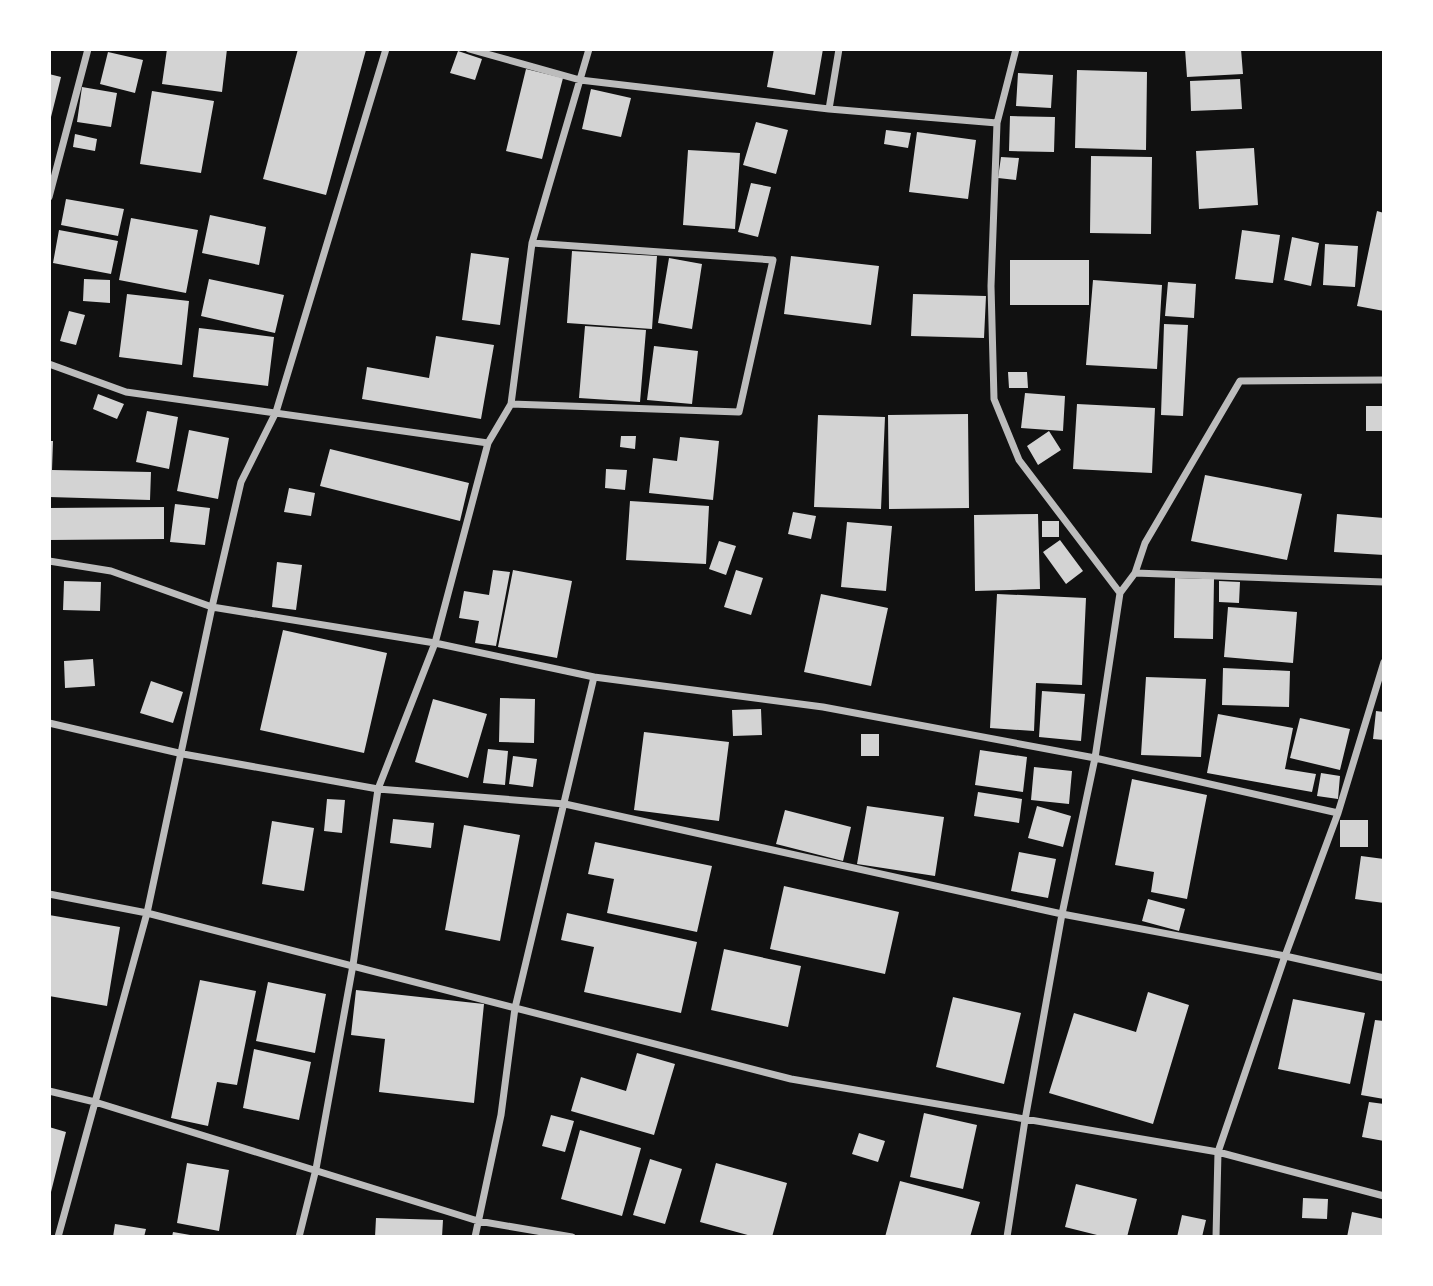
<svg xmlns="http://www.w3.org/2000/svg" width="1433" height="1286" font-family="Roboto,sans-serif">
<rect width="100%" height="100%" fill="#111"/>
<path fill="#d3d3d3" d="M167 49H227L222 92 162 84Z
M298 49 366 50 326 195 263 179Z
M774 49H823L815 95 767 87Z
M1185 49H1241L1243 74 1187 77Z
M458 51 482 59 475 80 450 73Z
M108 52 143 60 135 93 100 84Z
M526 69 563 78 542 159 506 151Z
M1077 70 1147 72 1146 150 1075 148Z
M1018 73 1053 75 1051 108 1016 106Z
M49 74 61 77 50 121H49Z
M1240 79 1242 109 1191 111 1190 81Z
M82 87 117 93 111 127 77 122Z
M591 89 631 98 621 137 582 129Z
M152 91 214 101 201 173 140 164Z
M1010 116 1055 117 1054 152 1009 151Z
M756 122 788 130 776 174 743 165Z
M886 130 911 133 908 148 884 144Z
M917 132 976 140 968 199 909 192Z
M75 134 97 139 95 151 73 147Z
M1254 148 1258 205 1199 209 1196 151Z
M688 150 740 153 735 229 683 225Z
M1091 156 1152 157 1151 234 1090 233Z
M1001 157 1019 158 1016 180 998 178Z
M751 183 771 187 758 237 738 232Z
M66 199 124 209 118 236 61 225Z
M1377 211 1384 213V311L1357 306Z
M210 215 266 227 259 265 202 253Z
M131 218 198 230 186 293 119 280Z
M59 230 118 241 111 274 53 263Z
M1242 230 1280 235 1273 283 1235 279Z
M1292 237 1319 243 1311 286 1284 280Z
M1325 244 1358 246 1355 287 1323 285Z
M572 251 657 256 652 329 567 323Z
M471 253 509 258 500 325 462 320Z
M791 256 879 266 871 325 784 314Z
M669 258 702 264 692 329 658 323Z
M1010 260H1089V305H1010Z
M84 279 110 280V303L83 301Z
M209 279 284 295 275 333 201 316Z
M1093 280 1162 285 1157 369 1086 365Z
M1168 282 1196 284 1194 318 1165 316Z
M127 294 189 301 182 365 119 357Z
M913 294 986 296 984 338 911 336Z
M69 311 85 315 76 345 60 341Z
M1164 324 1188 325 1183 416 1161 415Z
M585 326 646 330 640 402 579 398Z
M199 328 274 337 268 386 193 377Z
M436 336 494 345 481 419 362 399 367 367 429 378Z
M654 346 698 351 692 404 647 400Z
M1008 372H1027L1028 388H1009Z
M1025 393 1065 396 1063 431 1021 428Z
M98 394 124 404 117 419 93 409Z
M1077 404 1155 408 1152 473 1073 469Z
M1366 406H1384V431H1366Z
M147 411 178 417 169 469 136 462Z
M968 414 969 508 889 509 888 415Z
M818 415 885 417 881 509 814 507Z
M189 430 229 438 218 499 177 491Z
M1049 431 1061 450 1038 465 1027 446Z
M621 436H636L635 449 620 447Z
M680 437 719 441 713 500 649 493 653 458 677 461Z
M49 441H53L52 470 151 472 150 500 49 497Z
M330 449 469 483 460 521 320 486Z
M606 469 627 470 625 490 605 488Z
M1205 475 1302 494 1287 560 1191 541Z
M289 488 315 493 311 516 284 512Z
M630 501 709 506 706 564 626 560Z
M175 504 210 508 205 545 170 542Z
M164 507V539L49 540V508Z
M793 512 816 516 811 539 788 534Z
M1038 514 1040 589 975 591 974 515Z
M1337 514 1384 518V555L1334 552Z
M1042 521H1059V537H1042Z
M847 522 892 526 886 591 841 587Z
M1060 540 1083 571 1066 584 1043 552Z
M719 541 736 546 726 575 709 569Z
M277 562 302 565 296 610 272 607Z
M493 570 510 572 496 646 475 643 479 621 459 618 464 591 489 595Z
M513 570 572 581 557 658 498 647Z
M736 570 763 578 751 615 724 607Z
M1175 578 1214 579 1213 639 1174 638Z
M64 581 101 582 100 611 63 610Z
M1219 581 1240 582 1239 603 1219 602Z
M821 594 888 608 871 686 804 672Z
M997 594 1086 598 1082 685 1036 683 1034 731 990 728Z
M1228 607 1297 612 1293 663 1224 657Z
M283 630 387 653 364 753 260 730Z
M93 659 95 686 65 688 64 661Z
M1223 668 1290 671 1289 707 1222 705Z
M1146 677 1206 679 1201 757 1141 755Z
M151 681 183 692 173 723 140 713Z
M1042 691 1085 694 1081 741 1039 737Z
M500 698 535 699 534 743 499 742Z
M433 699 487 714 468 778 415 762Z
M761 709 762 735 733 736 732 710Z
M1376 711 1384 712V740L1373 739Z
M1218 714 1293 728 1285 769 1316 774 1312 792 1207 773Z
M1300 718 1350 729 1340 770 1290 758Z
M644 732 729 742 719 821 634 810Z
M861 734H879V756H861Z
M488 749 508 751 505 785 483 783Z
M980 750 1027 757 1023 792 975 785Z
M513 756 537 759 533 787 509 784Z
M1034 767 1072 771 1069 804 1031 800Z
M1321 773 1340 776 1338 799 1317 796Z
M1132 779 1207 795 1187 899 1151 892 1154 872 1115 865Z
M978 792 1022 799 1019 823 974 816Z
M327 799 345 800 342 833 324 831Z
M867 806 944 817 935 876 857 864Z
M1037 806 1071 816 1063 847 1028 838Z
M785 810 851 827 843 861 776 844Z
M393 819 434 823 431 848 390 843Z
M1340 820H1368V847H1340Z
M272 821 314 828 304 891 262 884Z
M464 825 520 835 500 941 445 930Z
M595 842 712 866 697 932 607 913 614 879 588 874Z
M1019 852 1056 859 1048 898 1011 891Z
M1361 856 1384 859V903L1355 899Z
M784 886 899 912 885 974 770 949Z
M1148 899 1185 909 1179 931 1142 921Z
M567 913 697 942 681 1013 584 992 594 947 561 940Z
M49 915 120 927 107 1006 49 996Z
M724 949 801 966 788 1027 711 1010Z
M200 980 256 991 237 1085 217 1082 208 1126 171 1118Z
M268 982 326 994 315 1053 256 1041Z
M356 990 484 1004 474 1103 379 1092 385 1039 351 1035Z
M1148 992 1189 1005 1153 1124 1049 1093 1074 1013 1136 1032Z
M953 997 1021 1013 1004 1084 936 1067Z
M1293 999 1365 1013 1350 1084 1278 1069Z
M1375 1020 1384 1021V1099L1361 1095Z
M254 1049 311 1062 299 1120 243 1108Z
M637 1053 675 1064 654 1135 571 1111 581 1077 626 1091Z
M1369 1102 1384 1104V1141L1362 1137Z
M924 1113 977 1125 963 1189 910 1177Z
M551 1115 574 1121 565 1152 542 1146Z
M49 1127 66 1132 50 1196H49Z
M580 1130 641 1148 622 1216 561 1199Z
M859 1133 885 1141 878 1162 852 1154Z
M650 1159 682 1169 665 1224 633 1215Z
M187 1163 229 1170 219 1231 177 1223Z
M716 1163 787 1183 772 1237H755L700 1222Z
M900 1181 980 1202 970 1237H885Z
M1076 1184 1137 1199 1127 1237H1105L1065 1227Z
M1303 1198 1328 1199 1327 1219 1302 1218Z
M1352 1212 1384 1219V1237H1347Z
M1182 1215 1206 1220 1202 1237H1177Z
M376 1218 443 1220 442 1237H375Z
M115 1224 146 1229 144 1237H113Z
M173 1232 196 1236V1237H172Z"/>
<g fill="none" stroke-linecap="round" stroke-linejoin="round">
<path stroke="#bcbcbc" stroke-width="7" d="M469 49 580 80 829 109 997 123
M1016 49 997 123 991 286 994 399 1019 460 1120 593
M829 109 839 49
M49 197 88 49
M49 364 126 392 488 443
M511 404 739 412 773 260 532 243
M49 561 111 571 212 607 435 643 594 677 823 707 1095 758 1338 813
M1135 573 1384 582
M49 723 183 754 378 789 565 804 1062 914 1285 956 1384 978
M49 894 147 913 791 1079 1218 1152 1384 1196
M49 1091 95 1102 478 1221 572 1237
M58 1237 147 913 212 607 241 482 276 412 386 49
M299 1237 316 1169 353 965 378 789 435 643 488 443 511 404 532 243 589 49
M475 1237 501 1115 515 1008 594 677
M1007 1237 1025 1120 1062 914 1095 758 1120 593 1135 573 1145 543 1240 381 1384 380
M1216 1237 1218 1152 1285 956 1338 813 1384 662"/>
</g>
<rect width="1433" height="1286" fill="none" stroke="#ffffff" stroke-width="102"/>
</svg>
